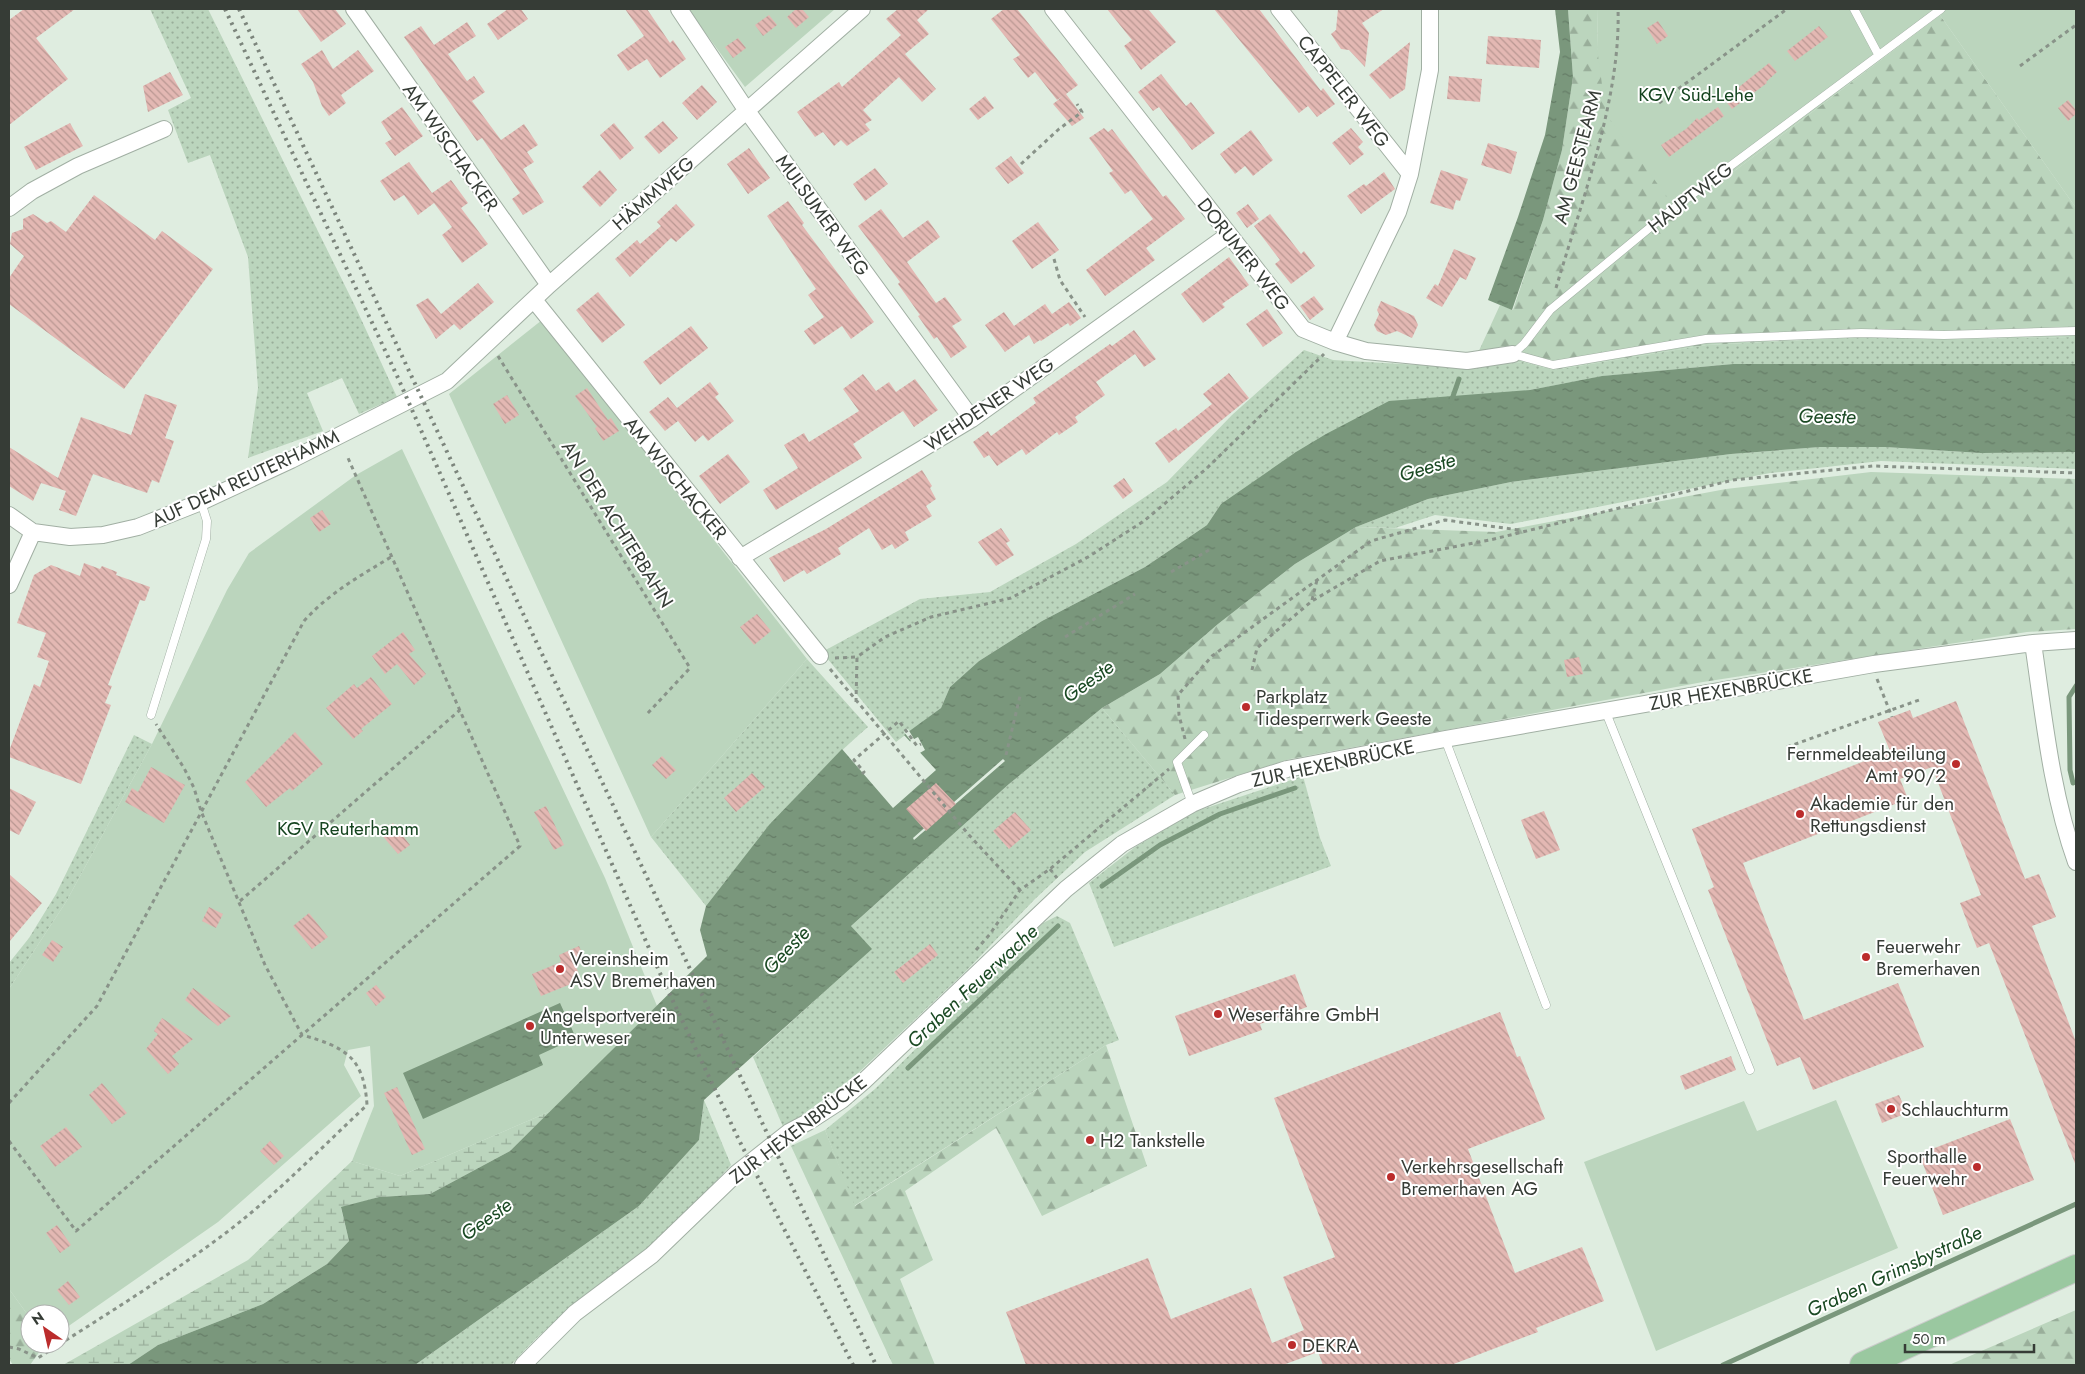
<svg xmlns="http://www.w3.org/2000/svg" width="2085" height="1374" font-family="Jost,sans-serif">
<defs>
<pattern id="grass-dots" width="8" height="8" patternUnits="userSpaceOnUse" patternTransform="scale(1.25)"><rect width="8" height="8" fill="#bbd5bd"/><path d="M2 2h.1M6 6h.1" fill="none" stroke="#99ae9a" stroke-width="1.8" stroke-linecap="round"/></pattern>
<pattern id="forest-firs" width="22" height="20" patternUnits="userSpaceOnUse" patternTransform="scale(1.25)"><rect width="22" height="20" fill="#bbd5bd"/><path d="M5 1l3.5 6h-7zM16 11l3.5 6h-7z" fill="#99ae9a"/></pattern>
<pattern id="wetland-marsh" width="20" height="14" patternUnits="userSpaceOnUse" patternTransform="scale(1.25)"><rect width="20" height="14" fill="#bbd5bd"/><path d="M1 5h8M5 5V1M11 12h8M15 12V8" fill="none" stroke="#99ae9a"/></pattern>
<pattern id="water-ripples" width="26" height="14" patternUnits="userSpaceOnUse" patternTransform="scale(1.25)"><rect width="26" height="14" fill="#7a977c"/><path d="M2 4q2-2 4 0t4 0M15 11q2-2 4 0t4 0" fill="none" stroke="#657c66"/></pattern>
<pattern id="building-back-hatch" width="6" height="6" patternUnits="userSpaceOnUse" patternTransform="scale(1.25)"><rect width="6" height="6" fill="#e3b8b3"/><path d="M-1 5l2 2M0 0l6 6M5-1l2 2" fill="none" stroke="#b99792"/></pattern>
</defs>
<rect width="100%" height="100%" fill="#dfede0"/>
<path fill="url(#grass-dots)" d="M150 9H208L355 306 397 397 359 414 342 378 307 393 323 431 248 458 258 388 248 257 210 155 188 163 168 110 191 98Z
M1861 337 1946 339 2076 337V364H1733L1603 376 1530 390 1221 504 1207 525 1145 567 1042 621 979 661 950 687 941 708 896 742 822 652 920 599 990 592 1076 544 1167 482 1232 415 1304 350 1333 360 1471 368 1523 362 1554 370 1706 345Z
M1820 447H1885L1981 453 2076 452V469L1881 461 1770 473 1511 524 1435 515 1395 528 1356 527 1428 499 1511 482 1731 454Z
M807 659 868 727C806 780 756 842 706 906L651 837Z
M1102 708 1175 795 1085 852 1035 899 966 971 856 1075 784 1129 753 1057 871 949 851 926 1009 784Z
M134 735 152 744 66 902 9 989V963L29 938 56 894Z
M1303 776 1320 838 1331 866 1114 947 1089 883 1135 847 1194 812Z
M1057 916 1070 923 1119 1040 1106 1045 854 1206 825 1130 875 1089 1043 923Z
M704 1100 731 1165C712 1185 694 1207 673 1226 621 1275 558 1310 511 1365H415L639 1206 699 1140Z"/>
<path fill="url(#forest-firs)" d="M1568 9H1598L1597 48 1679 213 1940 15 2076 208V337L1946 339 1861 337 1706 345 1554 370 1523 362 1471 368 1500 305 1513 310 1543 220 1562 150 1573 77Z
M1871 472 2076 479V629L2027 632 1703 682 1290 759 1175 795 1102 708 1160 674 1218 624 1295 564 1356 527 1496 532 1726 489Z
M1106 1045 1147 1166 1042 1216 996 1128 905 1191 933 1260 900 1279 935 1365H893L791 1146 825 1130 855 1206Z
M9 1289 30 1318V1344H45L30 1365H13L9 1359Z
M2076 1310V1365H1949Z"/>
<path fill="url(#wetland-marsh)" d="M551 1111 510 1151 430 1194 379 1197 341 1208 349 1241 327 1264 263 1304 158 1345 128 1365H63L248 1260 352 1161 400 1176Z"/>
<path fill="#bbd5bd" d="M688 9H835L745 87Z
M1598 9H2076V208L1940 15 1679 213 1606 114 1597 48Z
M542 320 807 659 651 837 449 394Z
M402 449 605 878 657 1006 551 1111 400 1176 352 1161 374 1106 370 1046 348 1050 344 1065 361 1096 218 1222 60 1332V1314H30V1318L9 1289V989L66 902 152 744 227 590 249 553 356 475Z
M1836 1100 1898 1248 1656 1351 1584 1162 1744 1101 1757 1131Z"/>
<path fill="url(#water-ripples)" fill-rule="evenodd" d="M1555 9H1568L1573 77 1562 150 1543 220 1512 310 1488 300 1518 217 1545 135 1560 52Z
M1733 364H2076V452L1981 453 1885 447H1820L1731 454 1511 482 1428 499 1356 527 1295 564 1218 624 1160 674 1102 708 1009 784 851 926 872 949 704 1100 699 1140 639 1206 415 1365H128L158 1345 263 1304 327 1264 349 1241 341 1207 379 1197 430 1194 510 1151 707 956 700 930 706 906 769 825 842 749 893 808 936 770 904 735 941 708 950 687 979 661 1042 621 1145 567 1207 525 1221 504 1296 452 1326 434 1389 401 1530 390 1602 376ZM1003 759 1005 761 914 840 913 838Z
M560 1003 576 1038 539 1055 543 1065 423 1119 403 1073Z"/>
<path fill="#dfede0" d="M908 729 914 739 918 737 925 750 918 754 912 748 909 742 911 741 904 732Z"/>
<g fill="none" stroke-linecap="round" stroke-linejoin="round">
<path stroke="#7a977c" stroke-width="5" d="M1451 402 1459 379
M2073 783 2070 770 2069 697 2076 686
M1102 886 1160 845 1220 814 1295 788
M908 1068 1058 926
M1723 1365 2076 1204"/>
</g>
<path fill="url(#building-back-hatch)" d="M24 9H75L36 38 68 79 9 125V20Z
M297 9H335L346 24 321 42Z
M508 9H521L528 19 498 40 487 24Z
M625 9H647L670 43 673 40 686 59 660 78 647 59 628 71 617 55 644 36Z
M796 9H802L809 17 796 28 787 17Z
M898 9H929L917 20 929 34 905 54 936 89 922 102 899 77 863 110 872 120 865 124 870 130 847 146 841 140 834 146 823 132 815 137 797 112 839 82 842 87 901 35 886 19Z
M1004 9H1017L1078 85 1066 94 1084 118 1072 126 1053 104 1063 96 1057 100 1035 72 1028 78 1013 59 1020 55 991 19Z
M1107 9H1148L1176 42 1141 70 1124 46 1132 40Z
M1214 9H1259L1321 91 1323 88 1335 104 1317 117 1308 106 1299 113Z
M1338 9H1384L1362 23 1369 33 1365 67 1349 50 1341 49 1331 34 1336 30Z
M769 15 777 25 763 36 755 25Z
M1658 21 1668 36 1657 44 1647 28Z
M467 22 476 36 448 54 467 81 474 76 485 92 472 101 501 140 524 124 538 145 527 152 534 162 523 169 544 202 523 215 512 199 520 193 482 138 477 141 404 37 421 26 434 45Z
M1819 26 1828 37 1795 61 1787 51Z
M1488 36 1541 40 1539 68 1486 64Z
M738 38 746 48 733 58 725 47Z
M1410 42 1405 89 1390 99 1369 75Z
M322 50 333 69 358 50 374 71 341 95 346 103 329 116 322 106 313 82 301 64Z
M1769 63 1777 72 1766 82 1767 83 1732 109 1724 99Z
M170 72 183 95 148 112 143 86Z
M1161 74 1186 106 1191 102 1215 133 1192 150 1159 107 1153 111 1138 92Z
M1449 76 1482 79 1480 102 1447 99Z
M702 85 717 102 697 120 682 103Z
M985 96 994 108 978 120 969 109Z
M2068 100 2076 110V114L2068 121 2058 108Z
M402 107 423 136 395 156 385 143 392 139 381 122Z
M1718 107 1724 116 1669 157 1661 145 1686 129 1697 118 1699 120Z
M663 121 678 138 659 154 644 137Z
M70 123 83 146 36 170 24 147Z
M614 123 634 148 620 160 600 135Z
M1104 128 1108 132 1112 129 1163 197 1166 195 1185 219 1146 248 1155 260 1105 296 1086 270 1153 219 1131 190 1125 194 1109 173 1113 171 1089 138Z
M1351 128 1363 142 1358 147 1364 154 1350 165 1332 143Z
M1251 130 1273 160 1253 176 1245 166 1235 174 1220 154Z
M1488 143 1517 152 1511 174 1481 165Z
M749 148 770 178 748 194 727 164Z
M1011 156 1024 173 1008 184 995 168Z
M409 162 432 193 451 180 468 203 461 208 488 244 462 263 442 235 452 227 434 203 418 215 404 195 394 201 380 181Z
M875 168 888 184 865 201 853 184Z
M600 170 617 190 600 207 582 187Z
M1441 170 1468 179 1460 201 1456 200 1453 210 1430 203Z
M1384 172 1395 189 1361 214 1347 196 1364 184 1366 186Z
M94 195 155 240 162 231 213 269 124 389 9 304V278L24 256 10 244 12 233 23 229V219L33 214 47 223 51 221 66 232Z
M788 201 804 223 802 225 874 322 851 339 842 326 814 345 804 331 824 317 808 295 816 289 767 216Z
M676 204 695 225 676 242 671 238 630 277 615 259 637 240 640 244 661 226 657 222Z
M1248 204 1259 219 1247 228 1236 213Z
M881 209 903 238 928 220 940 237 907 262 936 303 945 297 962 320 952 326 967 347 951 358 937 337 934 339 918 316 920 315 898 284 900 282 858 226Z
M1270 214 1301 254 1304 251 1315 266 1291 284 1275 264 1280 260 1254 226Z
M1038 222 1059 250 1032 269 1012 241Z
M1454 249 1476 258 1466 280 1460 277 1442 307 1426 298 1435 284 1438 286Z
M1229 257 1249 285 1222 304 1225 307 1203 323 1181 294Z
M478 283 494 302 460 330 454 324 436 339 416 305 428 298 441 314Z
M598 292 625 325 602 343 576 310Z
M1314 296 1324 309 1310 320 1300 306Z
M1381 301 1414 316 1418 325 1412 338 1397 331 1386 335 1377 331 1374 325 1379 314 1377 310Z
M1069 302 1081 318 1070 326 1068 323 1041 341 1040 340 1034 344 1029 335 1005 352 985 325 1004 312 1014 326 1045 304 1052 314Z
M1267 309 1283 333 1263 347 1246 324Z
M691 326 708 348 660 385 643 362Z
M1134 330 1156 359 1144 367 1135 354 1096 382 1105 395 1075 417 1078 422 1059 435 1057 432 1026 455 1022 449 997 466 989 455 984 458 973 442 988 431 991 436 1036 403 1033 398 1110 344 1112 346Z
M1229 373 1249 398 1169 463 1155 443 1176 428 1178 431 1212 404 1203 394Z
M863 374 876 391 889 382 896 392 915 379 938 410 914 427 903 411 853 444 862 458 776 510 763 490 798 468 784 445 804 433 809 442 859 411 843 389Z
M710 382 719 394 715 397 734 421 708 441 703 435 695 442 678 421 665 431 649 412 668 397 677 408Z
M587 388 608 420 611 418 619 431 603 441 595 428 597 427 575 396Z
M145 394 177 405 165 438 174 441 159 483 152 480 147 493 93 474 76 516 59 510 66 491 41 483 33 501 9 486V447L58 478 81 417 131 435Z
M507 395 519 415 505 424 493 404Z
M728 454 750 482 720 504 699 476Z
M922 470 932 486 930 488 936 499 926 506 932 516 905 532 909 540 895 549 892 544 882 550 869 528 838 548 841 554 807 574 804 570 784 582 769 558 826 529Z
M1124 478 1133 491 1123 499 1113 486Z
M322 510 331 524 319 532 310 518Z
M1001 528 1010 541 1006 543 1014 555 996 566 978 542Z
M84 563 100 569 102 566 117 572 116 575 150 587 145 601 140 600 108 685 112 686 105 703 111 705 81 784 9 757V751L34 684 40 687 49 661 37 657 46 633 17 623 34 575 51 565 80 576Z
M757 614 771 631 754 645 740 627Z
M403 632 415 650 409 654 426 674 414 685 397 664 385 674 372 656Z
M1579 657 1583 674 1567 677 1564 660Z
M371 677 392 704 361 729 363 731 353 739 326 708 354 684 357 688Z
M1956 701 2025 879 2039 874 2056 917 2032 926 2076 1042V1166L1989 943 1977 948 1960 903 1981 895 1932 767 1900 779 1908 799 1743 863 1804 1020 1898 983 1924 1047 1813 1090 1800 1057 1777 1066 1708 890 1714 887 1692 829 1890 751 1878 722 1910 710 1913 718Z
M295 732 323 764 292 791 290 788 266 807 245 782Z
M662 756 676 770 666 779 652 765Z
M151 767 185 785 164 823 125 802 132 788 138 792Z
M752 773 765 787 736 812 724 798Z
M936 783 956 804 926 831 906 809Z
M9 788 36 802 19 835 9 830Z
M546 806 564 845 554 850 534 812Z
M1544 811 1560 850 1536 859 1521 820Z
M1015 812 1031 830 1009 849 993 831Z
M393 823 410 845 398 854 380 833Z
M9 874 42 903 9 942Z
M209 907 223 914 216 928 202 921Z
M309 913 328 937 312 949 293 926Z
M52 940 63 947 53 962 42 955Z
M930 944 938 955 903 983 894 972Z
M579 946 585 960 575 964 581 980 541 996 532 974 561 962 559 955Z
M1295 974 1307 1007 1260 1024 1262 1030 1189 1056 1175 1016Z
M376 985 386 997 376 1006 366 993Z
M193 988 231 1016 218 1026 185 1000Z
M1500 1012 1517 1057 1520 1056 1545 1119 1468 1149 1515 1273 1582 1247 1604 1301 1536 1328 1538 1332 1451 1365H1323L1318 1352 1283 1365H1026L1006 1312 1148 1258 1171 1319 1251 1288 1272 1343 1304 1330 1283 1277 1335 1257 1274 1098Z
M162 1018 193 1039 172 1056 179 1064 168 1074 146 1049 158 1034 154 1031Z
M1731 1056 1736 1070 1685 1090 1680 1076Z
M102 1083 127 1113 112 1124 89 1095Z
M397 1087 425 1149 412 1155 384 1093Z
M1899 1095 1907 1113 1882 1123 1875 1104Z
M2010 1119 2034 1180 1943 1215 1919 1154Z
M66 1127 82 1147 55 1167 40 1146Z
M270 1141 284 1156 274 1165 260 1151Z
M57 1225 71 1245 60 1253 46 1233Z
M68 1281 80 1297 69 1305 57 1290Z"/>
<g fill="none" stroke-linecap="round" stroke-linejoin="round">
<g stroke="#a1afa3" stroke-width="9">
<path id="service" d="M1854 9 1878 54
M1513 354 1553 365 1706 339 1861 333 1944 335 2076 331
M1513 354 1524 344 1550 310 1670 211 1941 9
M1605 710 1750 1070
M151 715 206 539 207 521 201 502
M1445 739 1546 1005
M1192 804 1177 762 1204 735"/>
</g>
<g stroke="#a1afa3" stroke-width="18">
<path id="minor" d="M354 9 549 285
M679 9 747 111 972 419
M1053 9 1303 329 1335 342 1366 351 1467 361 1513 354
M1279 9 1410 174
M9 208 32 191 78 166 164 129
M534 300 820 656
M1335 342 1398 212 1410 174 1430 70V9
M9 515 33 532 70 537 103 535 138 527 201 502 291 460 447 381 549 285 862 9
M740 558 972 419 1228 235
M9 585 33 532
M2033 643C2044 717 2051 792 2076 862
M523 1365 575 1313 652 1255 737 1173 789 1132 808 1122 842 1100 864 1081 1066 889 1122 844 1192 804 1239 784 1287 769 1445 739 1874 664 2033 643 2076 640"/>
</g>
<g stroke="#cbcccb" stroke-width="28">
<path id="trunk" d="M1863 1365 2076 1268"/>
</g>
<path stroke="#899389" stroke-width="3" stroke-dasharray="4 4" stroke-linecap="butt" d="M2020 66 2076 25
M1659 103 1787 9
M1021 164 1059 129 1082 112 1077 104
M1054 259 1060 280 1085 317
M1556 288C1581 203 1621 98 1618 9
M498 356 690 668 647 714
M1171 572 1209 550
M1312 600 1317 580
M1065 637 1135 594
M835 658 857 657
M830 669 969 835 1020 890
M1252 670 1257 648 1268 638 1312 601 1380 561 1490 540 1733 480 1873 466 2076 473
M1877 679 1892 717
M856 702 857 657 885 637 931 617 1011 598 1088 557 1144 521 1206 469 1324 354
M1185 739 1179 715 1178 695 1212 656 1371 541 1445 520 1519 530
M1787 747 1922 699
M1006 755 1020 696
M862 774 864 772 854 760 899 721 917 746 921 744
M1050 869 1057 878
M240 901 460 710
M976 950 990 934 1020 890 1050 869 1169 769
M9 1103 97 1006 304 621C329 593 360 576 391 557
M9 1141 76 1231 520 846 348 458
M9 1347 19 1349 38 1358C99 1319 161 1281 219 1238 271 1200 320 1149 367 1105 364 1057 345 1047 302 1035L265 965 201 811 194 788 184 768 156 724"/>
<use href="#service" stroke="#fff" stroke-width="8"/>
<use href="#minor" stroke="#fff" stroke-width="16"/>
<use href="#trunk" stroke="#9ac8a0" stroke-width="26"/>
<path stroke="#7c857c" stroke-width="4" stroke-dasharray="2.5 5" stroke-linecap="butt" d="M225 9 398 378 663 980 739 1140 853 1365
M239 9 876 1365"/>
</g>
<g fill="#bb2c2c" stroke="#fff" stroke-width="2">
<circle cx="1246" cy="707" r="5"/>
<circle cx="1956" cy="764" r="5"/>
<circle cx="1800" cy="814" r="5"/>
<circle cx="1866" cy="957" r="5"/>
<circle cx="560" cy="969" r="5"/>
<circle cx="1218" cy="1014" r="5"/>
<circle cx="530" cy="1026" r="5"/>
<circle cx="1891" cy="1109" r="5"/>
<circle cx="1090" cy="1140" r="5"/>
<circle cx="1977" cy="1167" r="5"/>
<circle cx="1391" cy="1177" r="5"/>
<circle cx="1292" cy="1345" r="5"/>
</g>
<g text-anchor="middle" stroke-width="4" stroke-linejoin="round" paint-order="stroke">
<g font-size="19" fill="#363c36" stroke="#fff">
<text transform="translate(1344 91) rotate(52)" y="7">CAPPELER WEG</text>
<text transform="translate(451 147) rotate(55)" y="7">AM WISCHACKER</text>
<text transform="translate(1577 157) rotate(-75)" y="7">AM GEESTEARM</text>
<text transform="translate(653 193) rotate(-41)" y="7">HÄMMWEG</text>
<text transform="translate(1690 197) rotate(-38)" y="7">HAUPTWEG</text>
<text transform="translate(823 215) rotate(54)" y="7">MULSUMER WEG</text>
<text transform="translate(1244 254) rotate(52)" y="7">DORUMER WEG</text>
<text transform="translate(989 404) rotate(-34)" y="7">WEHDENER WEG</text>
<text transform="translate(245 478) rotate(-25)" y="7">AUF DEM REUTERHAMM</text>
<text transform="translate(676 478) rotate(51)" y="7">AM WISCHACKER</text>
<text transform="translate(618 524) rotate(58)" y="7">AN DER ACHTERBAHN</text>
<text transform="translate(1731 689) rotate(-10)" y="7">ZUR HEXENBRÜCKE</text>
<text transform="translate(1333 763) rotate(-12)" y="7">ZUR HEXENBRÜCKE</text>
<text transform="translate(798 1129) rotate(-37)" y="7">ZUR HEXENBRÜCKE</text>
</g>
<g font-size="19" fill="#15441f" stroke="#fff">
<text x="1696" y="101">KGV Süd-Lehe</text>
<text x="348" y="835">KGV Reuterhamm</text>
</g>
<g font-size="19" fill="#363c36" stroke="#fff" text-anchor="start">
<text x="1256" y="703">Parkplatz<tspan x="1256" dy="22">Tidesperrwerk Geeste</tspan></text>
<text x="1946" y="760" text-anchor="end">Fernmeldeabteilung<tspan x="1946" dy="22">Amt 90/2</tspan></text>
<text x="1810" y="810">Akademie für den<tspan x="1810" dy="22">Rettungsdienst</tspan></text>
<text x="1876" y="953">Feuerwehr<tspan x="1876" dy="22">Bremerhaven</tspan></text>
<text x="570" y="965">Vereinsheim<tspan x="570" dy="22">ASV Bremerhaven</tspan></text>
<text x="1228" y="1021">Weserfähre GmbH</text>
<text x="540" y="1022">Angelsportverein<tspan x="540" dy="22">Unterweser</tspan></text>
<text x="1901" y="1116">Schlauchturm</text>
<text x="1100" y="1147">H2 Tankstelle</text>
<text x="1967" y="1163" text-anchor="end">Sporthalle<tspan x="1967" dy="22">Feuerwehr</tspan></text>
<text x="1401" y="1173">Verkehrsgesellschaft<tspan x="1401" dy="22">Bremerhaven AG</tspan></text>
<text x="1302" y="1352">DEKRA</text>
</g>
<g font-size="20" font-style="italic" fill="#1b4a24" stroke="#fff">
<text transform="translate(1827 416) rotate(1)" y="7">Geeste</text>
<text transform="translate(1427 467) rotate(-17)" y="7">Geeste</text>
<text transform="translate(1088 681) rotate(-36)" y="7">Geeste</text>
<text transform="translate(786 950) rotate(-46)" y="7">Geeste</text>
<text transform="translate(972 986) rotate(-43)" y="7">Graben Feuerwache</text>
<text transform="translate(486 1219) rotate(-36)" y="7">Geeste</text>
<text transform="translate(1894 1271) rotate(-25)" y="7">Graben Grimsbystraße</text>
</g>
</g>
<rect width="2085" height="1374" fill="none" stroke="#363c36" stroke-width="20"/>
<g transform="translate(45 1329) rotate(326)"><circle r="24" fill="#ffffff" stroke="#afb1af"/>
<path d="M0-4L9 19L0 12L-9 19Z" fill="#bb2c2c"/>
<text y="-8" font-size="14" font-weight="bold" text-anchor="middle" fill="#363c36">N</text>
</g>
<path d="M1905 1344v8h129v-8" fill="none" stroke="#363c36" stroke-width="2.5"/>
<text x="1912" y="1344" font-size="15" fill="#363c36" stroke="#ffffff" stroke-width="4" paint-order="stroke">50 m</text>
</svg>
